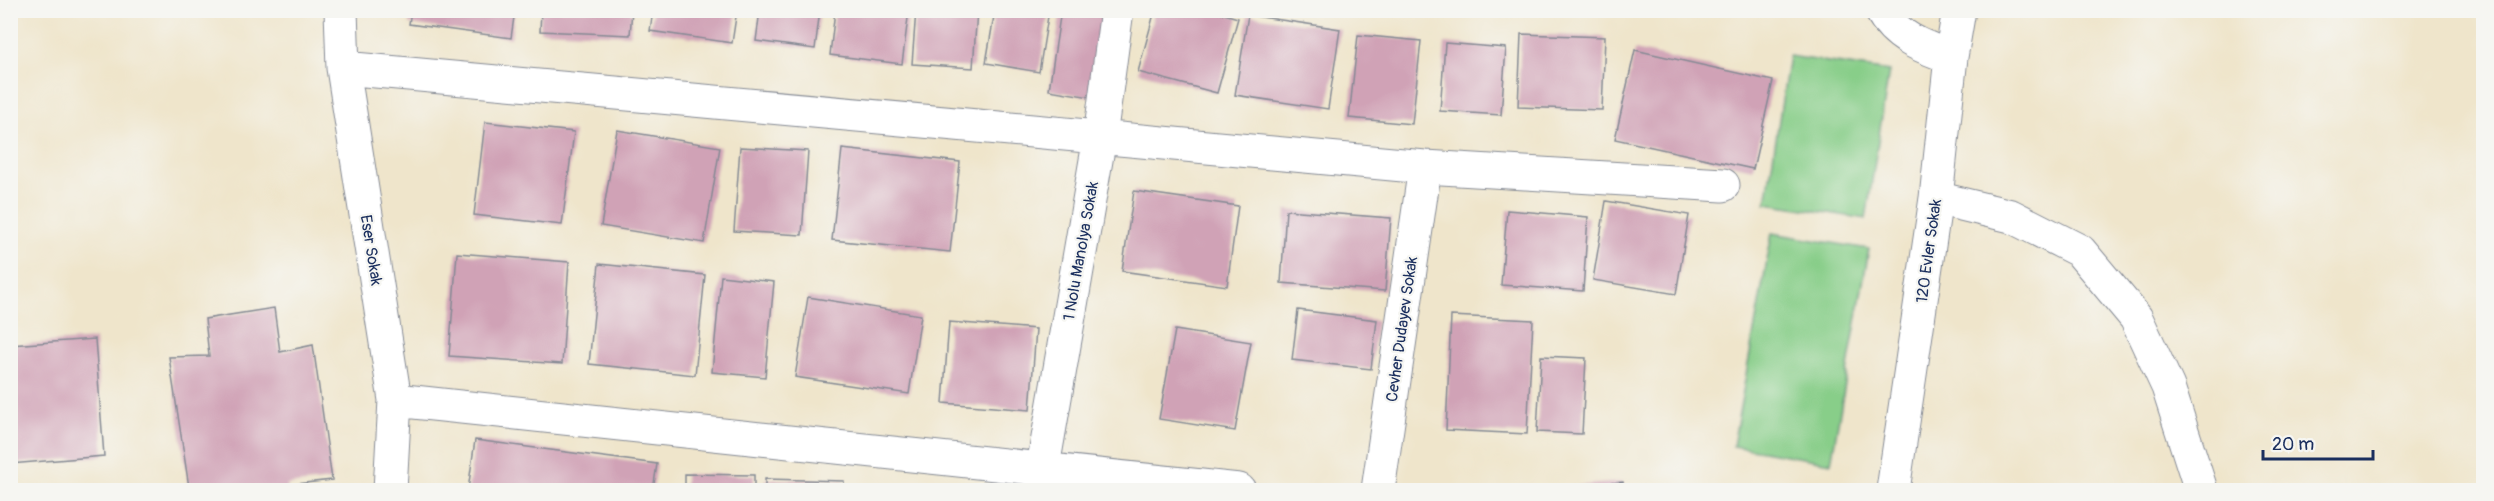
<svg xmlns="http://www.w3.org/2000/svg" width="2494" height="501" font-family="Pangolin,sans-serif">
<rect width="100%" height="100%" fill="#f6f6f2"/>
<filter id="ink" filterUnits="userSpaceOnUse"><feTurbulence type="fractalNoise" baseFrequency=".0167" numOctaves="2"/><feDisplacementMap in="SourceGraphic" scale="12" xChannelSelector="R" yChannelSelector="G"/><feConvolveMatrix kernelMatrix="1 2 1 2 8 2 1 2 1" color-interpolation-filters="sRGB"/></filter>
<filter id="wash" filterUnits="userSpaceOnUse"><feTurbulence type="fractalNoise" baseFrequency=".008" numOctaves="4" result="noise"/><feDisplacementMap in="SourceGraphic" scale="24" xChannelSelector="R" yChannelSelector="G"/><feGaussianBlur stdDeviation="1.35" result="paint"/><feColorMatrix in="noise" values="0 0 0 0 0 0 0 0 0 0 0 0 0 0 0 0 0 1.4 0 .05"/><feComposite in="paint" operator="in"/></filter>
<g filter="url(#wash)">
<rect width="100%" height="100%" fill="#efe5cb"/>
<path fill="#88ce89" stroke="#527e74" stroke-width="1.5" d="M1789 56 1889 71 1866 219 1766 203Z
M1772 233 1869 249 1831 463 1733 446Z"/>
<g id="blocks">
<path fill="#d0a2b6" d="M411 10H515L511 38 409 24Z
M541 10H632L630 35 540 31Z
M653 10H737L732 43 650 31Z
M760 10H820L815 49 756 41Z
M835 10H909L902 64 830 55Z
M916 10H977L973 68 912 64Z
M995 10H1049L1039 72 986 63Z
M1061 10 1108 13 1096 98 1049 90Z
M1155 10H1210L1238 18 1217 93 1138 72Z
M1248 15 1340 29 1328 109 1235 95Z
M1521 34 1605 37 1602 110 1518 107Z
M1358 35 1421 41 1412 124 1349 118Z
M1445 43 1506 48 1501 115 1440 111Z
M1635 50 1773 81 1753 169 1615 139Z
M485 122 574 132 562 225 474 215Z
M617 130 720 147 704 243 601 226Z
M740 147 808 151 802 235 734 231Z
M842 149 960 162 950 252 832 240Z
M1134 191 1238 206 1227 286 1122 271Z
M1606 201 1689 215 1676 294 1593 280Z
M1286 210 1391 218 1385 291 1281 283Z
M1507 210 1588 217 1583 291 1501 285Z
M457 253 569 262 562 364 449 356Z
M599 264 705 275 695 375 589 364Z
M721 276 774 282 765 377 712 372Z
M808 297 921 315 909 394 795 377Z
M274 308 280 352 313 345 332 480 287 485 288 490H208L189 487 169 357 209 356 205 319Z
M1298 310 1377 320 1371 369 1292 360Z
M1451 316 1533 320 1527 434 1446 430Z
M949 322 1036 329 1030 410 943 403Z
M1175 330 1251 342 1235 431 1159 419Z
M95 339 104 456 10 464V345Z
M1541 356 1586 358 1582 434 1537 432Z
M475 440 657 464 653 490H468Z
M685 474 754 475V490H685Z
M765 479 844 481V490H765Z
M1623 482 1624 490H1537V489Z"/>
</g>
</g>
<g filter="url(#ink)">
<use href="#blocks" fill-opacity="0" stroke="#858a94" stroke-width="1.5"/>
<g fill="none" stroke-linecap="round" stroke-linejoin="round">
<g stroke="#858a94" stroke-width="35">
<path id="minor" d="M341 10 343 68 395 400 390 490
M1881 10C1896 38 1923 47 1951 57
M343 68 1425 167 1723 185
M1936 198 2011 216 2080 251 2136 318 2168 387 2201 490
M395 400 1239 490
M1039 490 1100 137 1117 10
M1378 490 1425 167
M1893 490 1936 198 1951 57 1959 10"/>
</g>
<use href="#minor" stroke="#fff" stroke-width="33"/>
</g>
</g>
<g text-anchor="middle" stroke-width="4.5" stroke-linejoin="round" paint-order="stroke">
<g font-size="16" fill="#1b2f5e" stroke="#f6f6f2">
<text transform="translate(372 250) rotate(81)" y="6">Eser Sokak</text>
<text transform="translate(1080 251) rotate(-80)" y="6">1 Nolu Manolya Sokak</text>
<text transform="translate(1928 251) rotate(-82)" y="6">120 Evler Sokak</text>
<text transform="translate(1401 329) rotate(-82)" y="6">Cevher Dudayev Sokak</text>
</g>
</g>
<rect width="2494" height="501" fill="none" stroke="#f6f6f2" stroke-width="36"/>
<path d="M2263 450v9h110v-9" fill="none" stroke="#1b2f5e" stroke-width="3"/>
<text x="2272" y="450" font-size="18" fill="#1b2f5e" stroke="#f6f6f2" stroke-width="4.5" paint-order="stroke">20 m</text>
</svg>
